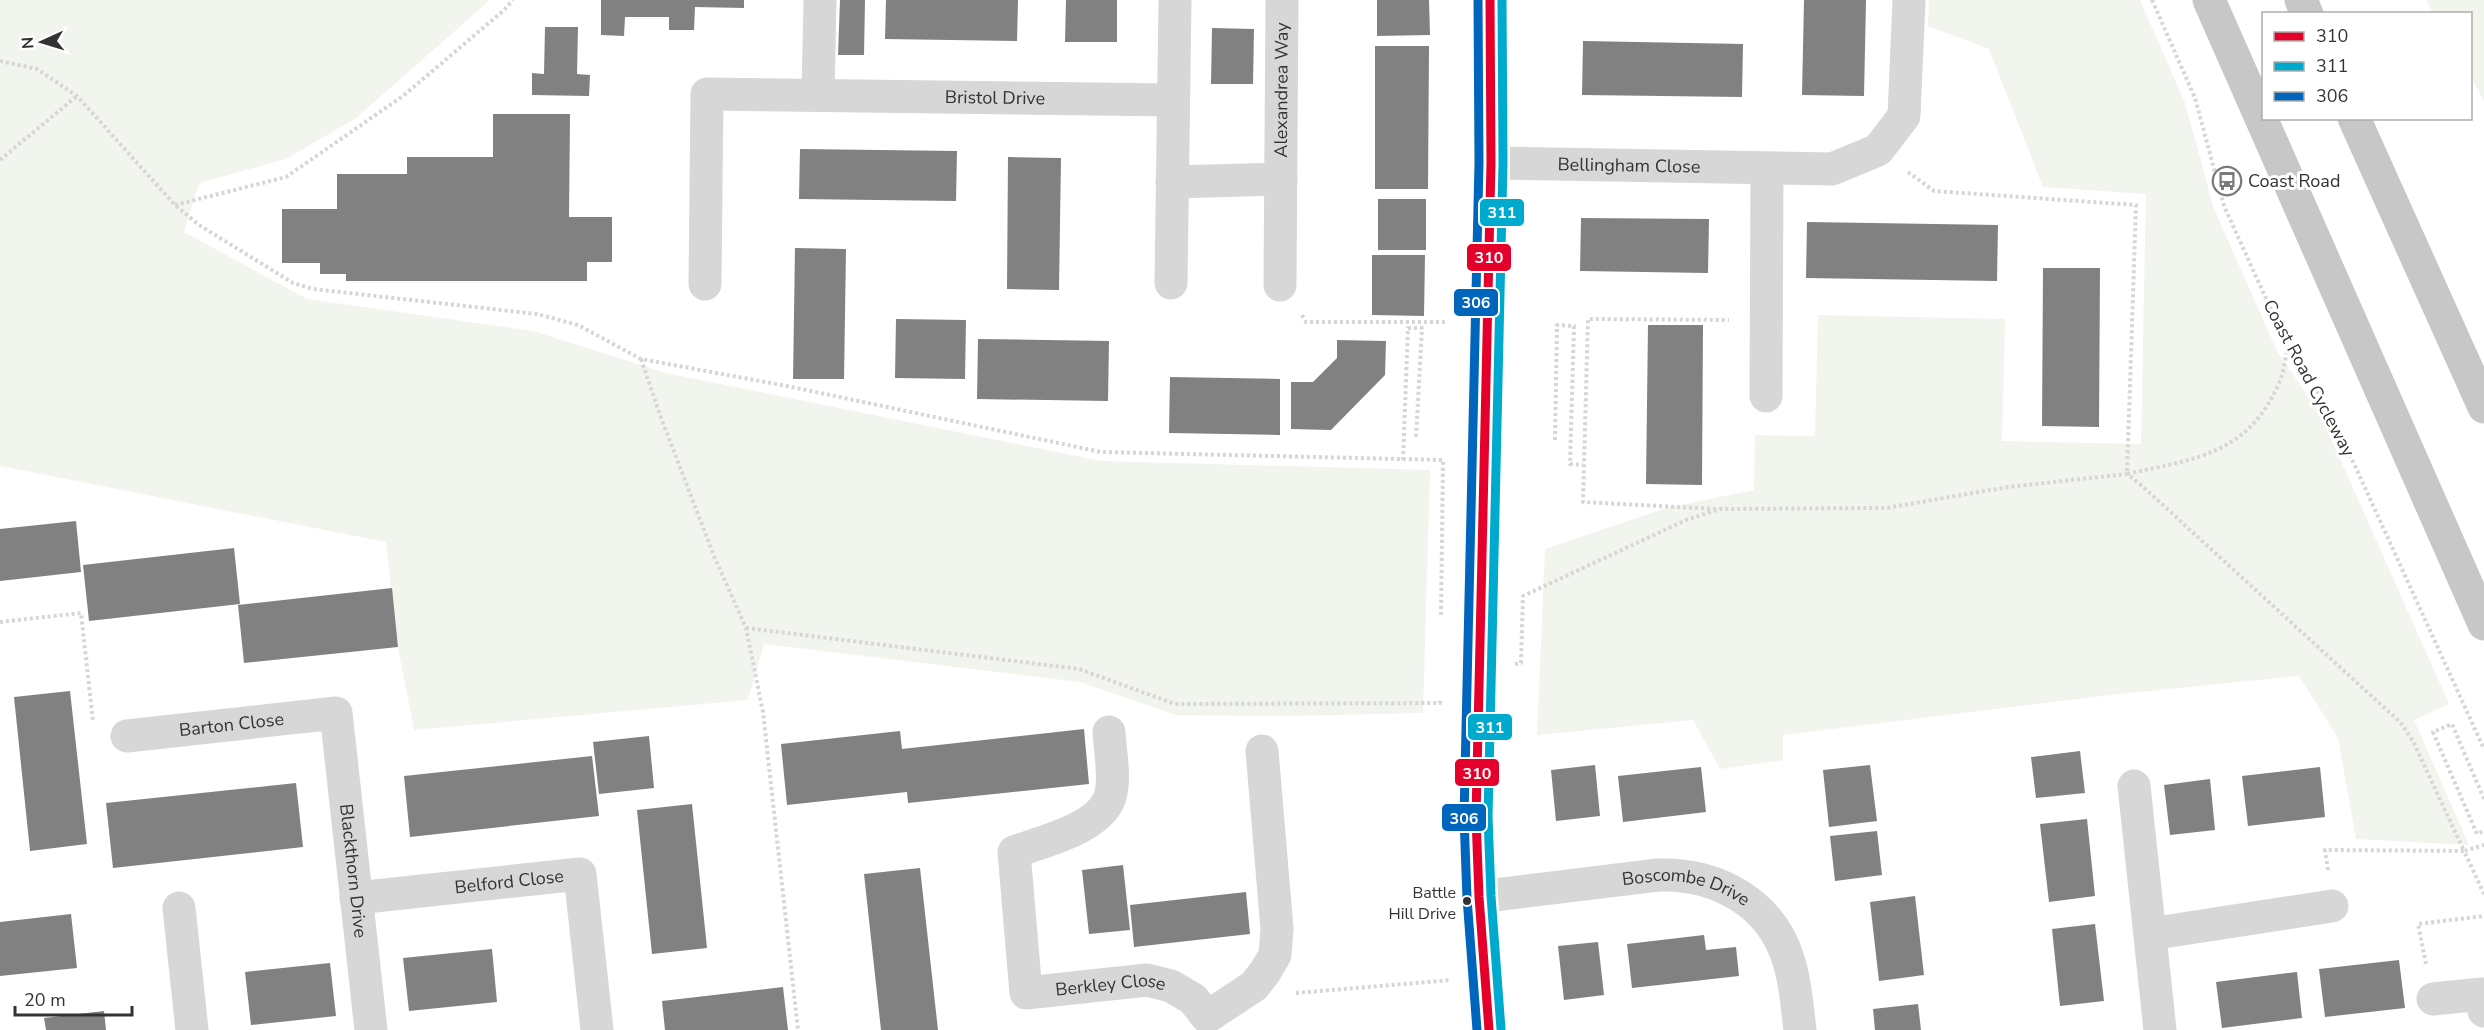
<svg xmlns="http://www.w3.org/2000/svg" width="2484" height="1030" font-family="'Nunito Sans',sans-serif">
<rect width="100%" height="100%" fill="#fff"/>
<path fill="#f1f5ed" d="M0 0H490L356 118 286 159 199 183 184 232 307 299 533 331 666 373 1101 461 1430 470 1423 713 1283 716 1176 715 1080 682 764 644 748 700 414 730 398 647 386 542 0 466Z
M1929 0H2140L2185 103 2214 209 2277 351 2320 414 2449 704 2414 720 2469 845 2356 839 2338 738 2299 676 2119 694 1783 735V760L1720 769 1693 720 1537 735 1545 549 1666 508 1754 490 1755 435 1815 436 1818 315 2005 319 2002 441 2141 444 2146 194 2043 187 1989 49 1928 26Z
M2426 0H2484V101L2471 77 2470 14 2433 13Z"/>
<path fill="#818181" d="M601 0H744V8L695 7 694 30H669V17H625L624 36 601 35Z
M840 0H865L864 55H838Z
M886 0H1018L1017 41 885 39Z
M1066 0H1117V42H1065Z
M1377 0H1429L1430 35 1377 36Z
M1804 0H1866L1864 96 1802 95Z
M545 27H578L577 74 590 75 589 96 532 95V73L544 74Z
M1212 28 1254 29 1253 84H1211Z
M1583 41 1743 44 1742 97 1582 95Z
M1375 46H1429L1428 189H1375Z
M493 114H570L569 217H612V262H587V281H346V274H320V263H282V209H337V174H407V157H493Z
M800 149 957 151 956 201 799 199Z
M1008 157 1061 158 1059 290 1007 289Z
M1378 199H1426V250H1378Z
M1581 218 1709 219 1708 273 1580 271Z
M1807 222 1998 225 1997 281 1806 278Z
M795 248 846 249 844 379H793Z
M1372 255H1425L1424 316 1372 315Z
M2043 268H2100L2099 427 2042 426Z
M896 319 966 320 965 379 895 378Z
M1648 325H1703L1702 485 1646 484Z
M978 339 1109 341 1108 401 977 399Z
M1337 340 1386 341 1385 375 1331 430 1291 429V382H1313L1337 358Z
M1170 377 1280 379V435L1169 433Z
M76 521 81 572 0 581V529Z
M234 548 240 604 89 621 83 565Z
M392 588 398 647 244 663 238 605Z
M70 691 87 844 30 851 14 697Z
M1084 729 1089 784 908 803 907 792 787 805 781 744 900 731 902 749Z
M649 736 654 788 599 794 593 742Z
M2080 751 2085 793 2036 798 2031 757Z
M592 756 599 816 410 837 404 776Z
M1595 765 1600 816 1556 821 1551 770Z
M1870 765 1877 821 1829 827 1823 770Z
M1701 767 1706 812 1623 822 1618 776Z
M2320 767 2325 817 2248 826 2242 776Z
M2210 779 2215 830 2170 835 2164 785Z
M296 783 303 847 113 868 106 803Z
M692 804 707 948 652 954 637 810Z
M2087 819 2095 896 2049 902 2040 824Z
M1877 831 1882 875 1835 881 1830 836Z
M1123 865 1130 930 1089 934 1082 870Z
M920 868 938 1030H881L864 874Z
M1246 892 1250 934 1134 947 1130 905Z
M1915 896 1924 975 1879 981 1870 902Z
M71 914 77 968 0 976V922Z
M2095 924 2104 1001 2060 1006 2052 929Z
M1704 935 1706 950 1736 947 1739 976 1632 988 1627 944Z
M1598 942 1604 995 1564 1000 1558 946Z
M492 949 497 1002 409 1011 403 958Z
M2399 960 2405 1008 2325 1017 2319 969Z
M330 963 336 1016 251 1025 245 972Z
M2297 972 2302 1018 2222 1028 2216 982Z
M783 987 788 1030H665L662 1001Z
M1918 1004 1921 1030H1875L1873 1009Z
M104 1011 106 1030H46L44 1018Z"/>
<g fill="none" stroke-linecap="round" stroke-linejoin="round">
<path stroke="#d6d6d6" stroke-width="4" stroke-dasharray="3 3" stroke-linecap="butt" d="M2152 0 2195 98 2224 206 2288 347 2330 411 2484 749
M0 61 37 69 77 96 175 205 199 225 293 283 313 289 537 314 578 325 641 359 787 386 1101 452 1443 460 1441 617
M0 160 77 96
M1908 172 1934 191 2136 205 2127 474C2194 459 2248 455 2279 383 2284 372 2285 359 2288 347
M175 205 286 177 403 96 503 11 513 0
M1302 315 1306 322H1445
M641 359 660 415 714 556 746 628 763 712 798 1030
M1555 440 1557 325 1574 326 1570 464 1583 465
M1403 460 1408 328H1422L1416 437
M1716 509 1583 502 1588 319 1729 320
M0 622 81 613 93 722
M746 628 1079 669 1175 704 1440 703V700
M1515 664 1521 663 1523 596 1686 520 1720 509 1886 508 2008 487 2127 474 2141 485 2400 722 2413 741 2464 851 2484 845
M2484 799 2452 724 2433 732 2477 834 2484 831
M2328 870 2325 850 2464 851 2484 894
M2426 964 2418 924 2484 916
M1296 993 1450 980"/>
<g stroke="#d7d7d7" stroke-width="33">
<path d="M818 95 820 0"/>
<path id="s1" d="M1491 163 1832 169 1878 150 1904 116 1909 0"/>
<path d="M1172 182 1281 179"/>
<path d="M1171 283 1175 0"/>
<path id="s2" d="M705 284 707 94 1173 100"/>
<path id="s3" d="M1280 285 1282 0"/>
<path d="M1766 396 1767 169"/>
<path id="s4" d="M1109 732C1110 751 1115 775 1111 793 1104 828 1043 841 1014 852L1026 993 1147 980 1171 986 1193 999 1207 1017 1254 986 1265 972 1275 955 1277 929 1262 751"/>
<path id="s5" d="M127 736 336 713 371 1030"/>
<path d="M2134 786 2160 1030"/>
<path id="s6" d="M1479 897 1658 875C1717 873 1772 903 1789 962 1796 984 1797 1007 1800 1030"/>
<path id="s7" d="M356 898 580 874 597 1030"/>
<path d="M179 908 192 1030"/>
<path d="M2150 934 2332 906"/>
<path d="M2433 999 2482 994 2484 1011"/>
</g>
<path stroke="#d7d7d7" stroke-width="33" d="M1489 1030 1479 897 1476 817 1491 163 1490 0"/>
<path stroke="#c7c7c7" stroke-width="33" d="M2209 0 2484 624
M2301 0 2307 14
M2354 118 2484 407"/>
<g stroke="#fff" stroke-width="14">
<path id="bus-1" d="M1489 1030 1479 897 1476 817 1491 163 1490 0"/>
</g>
<g stroke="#fff" stroke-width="14">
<path id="bus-2" d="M1501 1029 1491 896 1488 817 1503 163 1502 0"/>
</g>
<g stroke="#fff" stroke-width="14">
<path id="bus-3" d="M1477 1030 1467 898 1464 817 1479 163 1478 0"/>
</g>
<use href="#bus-1" stroke="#e4002b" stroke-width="9"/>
<use href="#bus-2" stroke="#00a9ce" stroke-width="9"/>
<use href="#bus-3" stroke="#0065bd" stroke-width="9"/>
</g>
<defs>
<g id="bus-ring" transform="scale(1.5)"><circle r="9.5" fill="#fff" stroke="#7a7a7a" stroke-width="1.5"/><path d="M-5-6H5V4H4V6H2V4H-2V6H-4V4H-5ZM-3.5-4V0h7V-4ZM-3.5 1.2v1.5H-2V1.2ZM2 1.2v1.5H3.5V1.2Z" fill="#7a7a7a"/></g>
</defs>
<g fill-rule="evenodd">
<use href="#bus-ring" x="2227" y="181"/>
</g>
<circle fill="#333" stroke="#fff" stroke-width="2" cx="1467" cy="901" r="5"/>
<g text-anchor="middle" stroke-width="6" stroke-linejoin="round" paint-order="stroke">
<g font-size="16" fill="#333" stroke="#fff" text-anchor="end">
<text x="1456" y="898">Battle<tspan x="1456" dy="21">Hill Drive</tspan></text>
</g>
<g font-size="18" fill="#333" stroke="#fff">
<text dy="6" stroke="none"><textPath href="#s3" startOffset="195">Alexandrea Way</textPath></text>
<text dy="6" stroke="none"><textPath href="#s2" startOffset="478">Bristol Drive</textPath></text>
<text dy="6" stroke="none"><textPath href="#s1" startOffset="138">Bellingham Close</textPath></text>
<text transform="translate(2309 378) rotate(62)" y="6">Coast Road Cycleway</text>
<text dy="6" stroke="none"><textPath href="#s5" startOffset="105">Barton Close</textPath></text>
<text dy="6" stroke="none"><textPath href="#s5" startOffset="369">Blackthorn Drive</textPath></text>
<text dy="6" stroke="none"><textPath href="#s7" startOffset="154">Belford Close</textPath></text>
<text dy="6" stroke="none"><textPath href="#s6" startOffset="210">Boscombe Drive</textPath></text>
<text dy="6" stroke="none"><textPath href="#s4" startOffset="406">Berkley Close</textPath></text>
</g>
<g font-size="18" fill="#333" stroke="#fff" text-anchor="start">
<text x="2248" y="187">Coast Road</text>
</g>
</g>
<g stroke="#fff" stroke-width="2">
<rect x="1479" y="198" width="46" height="29" rx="6" fill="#00a9ce"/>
<rect x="1466" y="243" width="46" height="29" rx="6" fill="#e4002b"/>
<rect x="1453" y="288" width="46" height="29" rx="6" fill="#0065bd"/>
<rect x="1467" y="713" width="46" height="28" rx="6" fill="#00a9ce"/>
<rect x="1454" y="758" width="46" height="29" rx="6" fill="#e4002b"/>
<rect x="1441" y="803" width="46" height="29" rx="6" fill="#0065bd"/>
</g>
<g font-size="16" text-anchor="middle" font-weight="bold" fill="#fff">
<text x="1502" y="218">311</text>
<text x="1489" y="263">310</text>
<text x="1476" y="308">306</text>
<text x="1490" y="733">311</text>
<text x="1477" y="779">310</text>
<text x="1464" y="824">306</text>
</g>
<rect x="2262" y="12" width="210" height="108" fill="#ffffff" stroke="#adadad" stroke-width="1.5"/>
<rect x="2274" y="32" width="30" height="9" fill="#e4002b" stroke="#adadad" stroke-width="1.5"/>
<text x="2316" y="42" font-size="18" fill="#333333">310</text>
<rect x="2274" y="62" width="30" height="9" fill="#00a9ce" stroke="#adadad" stroke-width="1.5"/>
<text x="2316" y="72" font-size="18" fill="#333333">311</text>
<rect x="2274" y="92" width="30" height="9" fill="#0065bd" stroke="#adadad" stroke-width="1.5"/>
<text x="2316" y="102" font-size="18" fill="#333333">306</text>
<g transform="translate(42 42) rotate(266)" stroke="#ffffff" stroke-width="4.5" paint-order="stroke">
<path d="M0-4.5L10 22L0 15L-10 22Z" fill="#333333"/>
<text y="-9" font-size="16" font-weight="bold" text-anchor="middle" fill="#333333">N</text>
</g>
<path d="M15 1006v9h117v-9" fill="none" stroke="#333333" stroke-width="3"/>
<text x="24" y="1006" font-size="18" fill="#333333" stroke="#ffffff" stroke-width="4.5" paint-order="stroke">20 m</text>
</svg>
